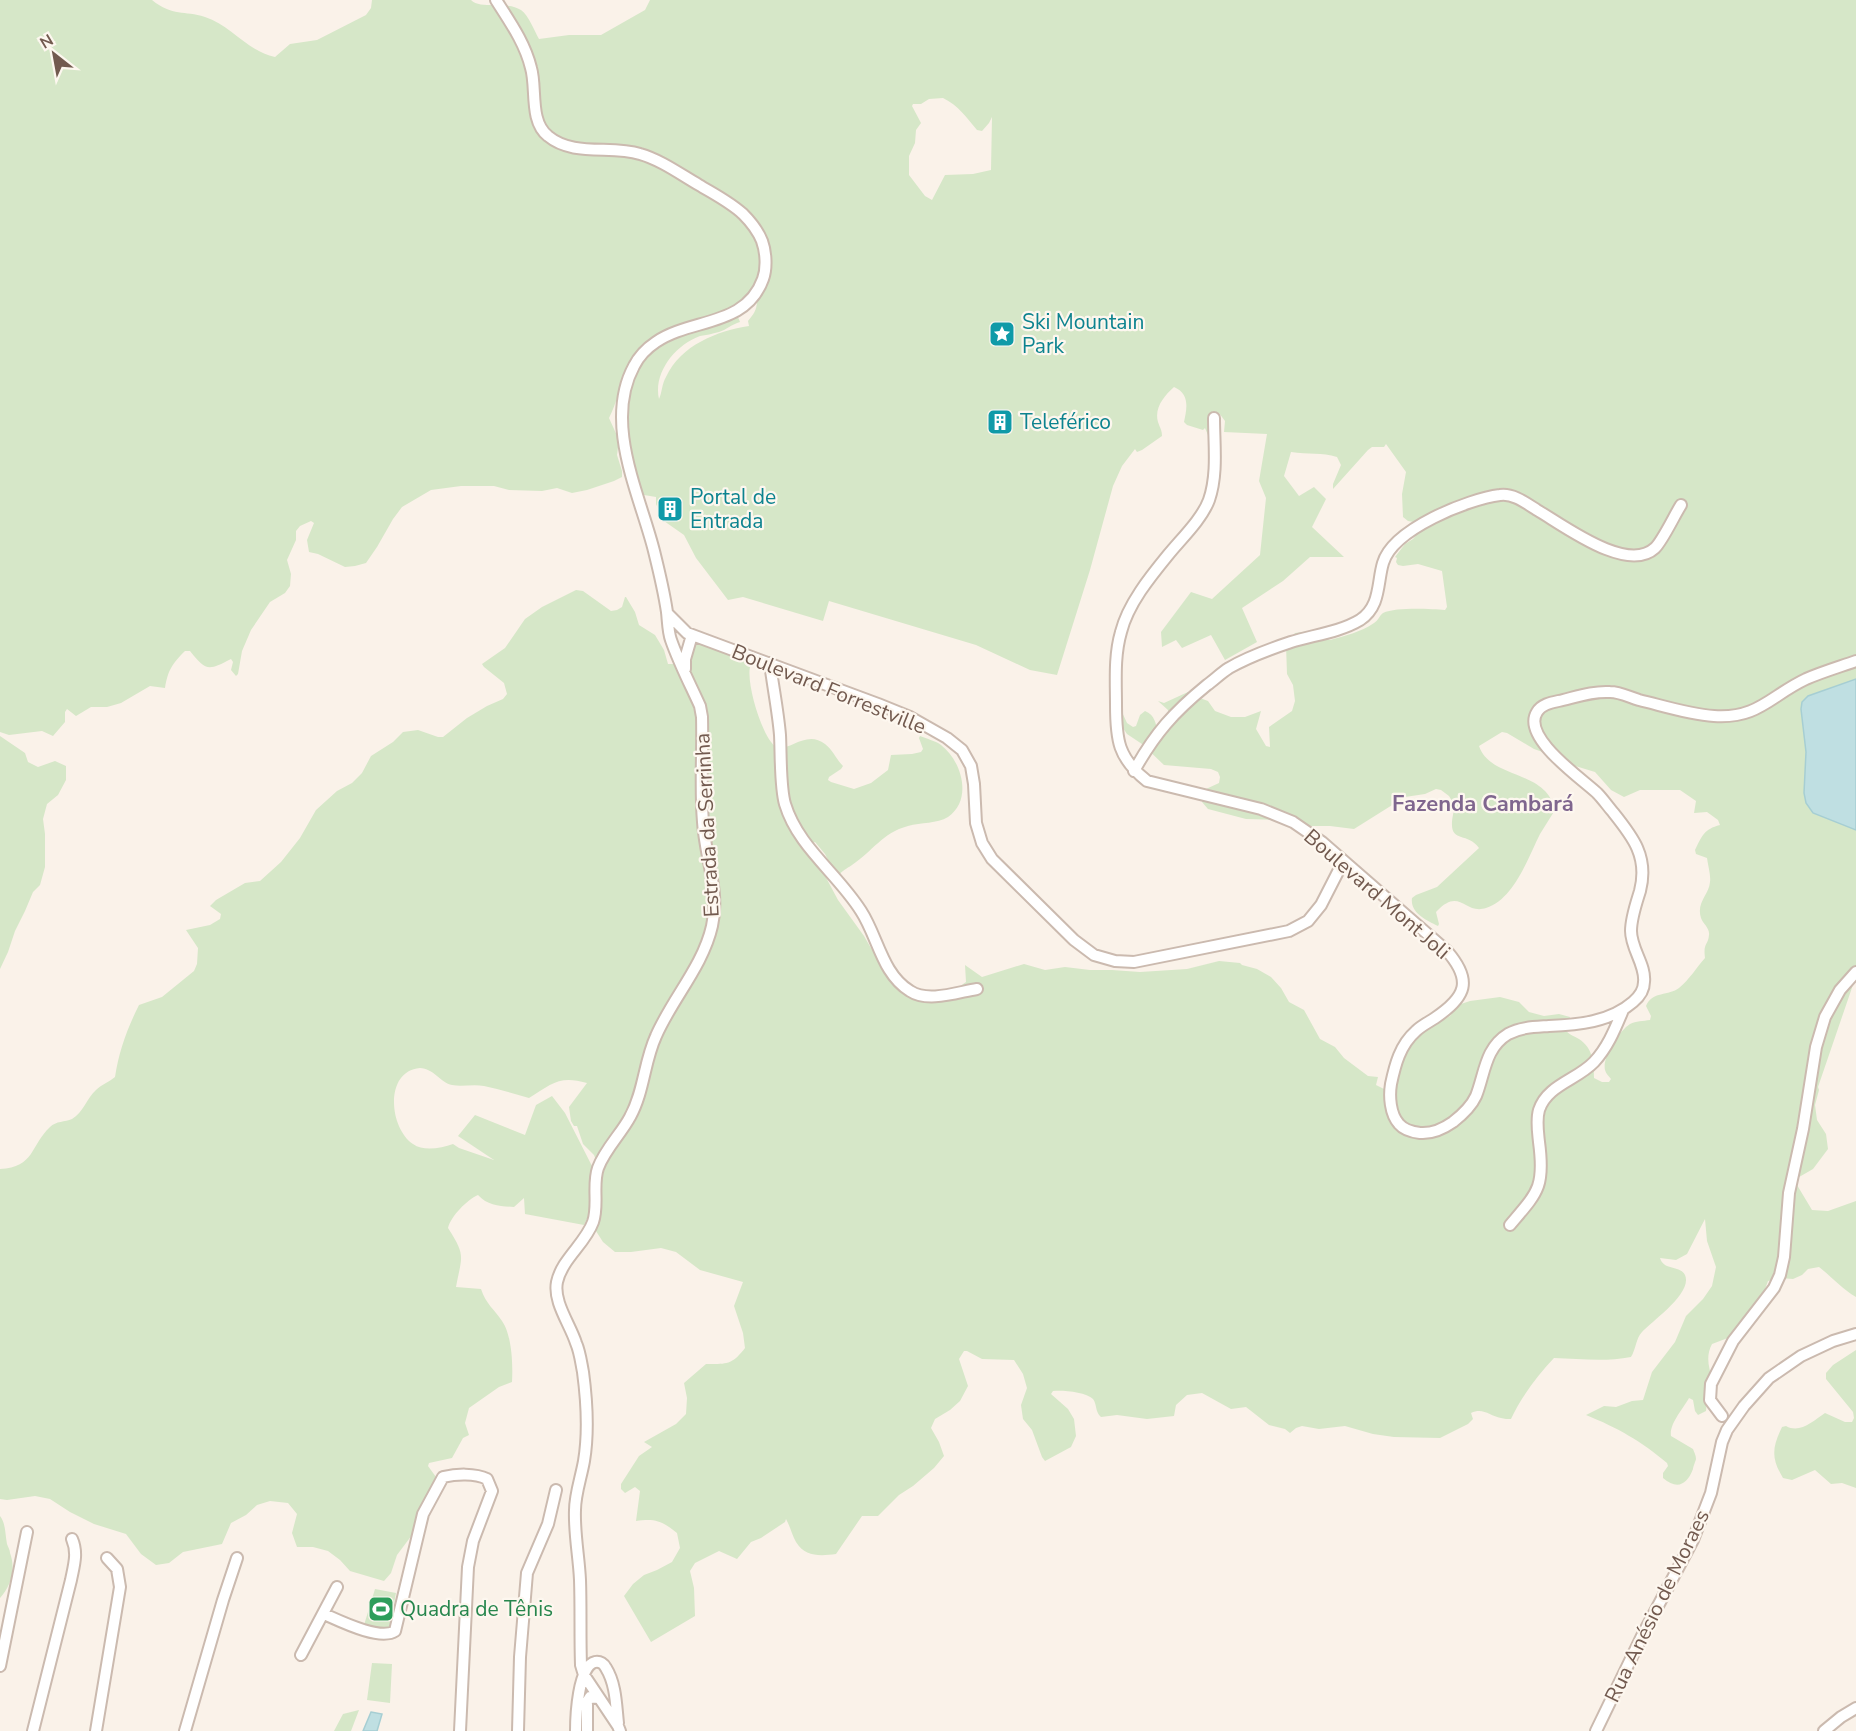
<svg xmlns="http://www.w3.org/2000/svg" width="1856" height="1731" font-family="'Nunito Sans',sans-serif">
<rect width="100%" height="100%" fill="#faf2e9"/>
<path fill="#d6e7c8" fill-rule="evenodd" d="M0 0H152C173 17 184 10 205 17 231 25 248 52 275 57L290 44 317 40 366 15 371 8 372 0H471C481 10 505 0 521 10 529 16 534 30 539 39L569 35H601L645 10 650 0H1856V976L1818 1087 1819 1090 1815 1105 1817 1120 1826 1134 1828 1149 1813 1169 1794 1180 1812 1210 1828 1211 1856 1201V1297C1842 1289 1832 1277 1819 1267L1808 1269 1802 1275 1793 1279 1780 1278 1768 1281 1758 1308 1733 1336 1712 1344C1702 1363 1715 1379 1717 1398L1715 1396 1707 1399 1706 1411 1698 1415 1695 1411 1693 1400 1689 1398C1683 1409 1669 1424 1671 1436L1693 1449C1694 1452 1696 1455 1696 1459 1696 1460 1693 1467 1693 1469 1687 1485 1677 1490 1663 1478V1473L1668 1466 1667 1463C1641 1441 1618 1428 1586 1415L1604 1406 1616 1407 1632 1401 1643 1400 1652 1372 1675 1342 1686 1316 1703 1299 1712 1286 1716 1267 1707 1241 1705 1219 1687 1254 1676 1260 1660 1258C1664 1271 1680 1265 1685 1275 1693 1293 1652 1321 1642 1332 1636 1338 1636 1349 1631 1357 1606 1362 1580 1359 1554 1358 1538 1375 1521 1397 1511 1419 1508 1419 1504 1419 1501 1418 1490 1416 1483 1407 1471 1413L1473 1419 1468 1424 1440 1438 1394 1437 1373 1434 1345 1426 1319 1429 1302 1426 1296 1428 1290 1433 1285 1429 1269 1425 1246 1407 1231 1409 1202 1393 1187 1395 1176 1405 1174 1416 1147 1419 1117 1415 1101 1417C1095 1412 1097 1404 1093 1399 1086 1392 1063 1390 1053 1391L1051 1394 1068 1409 1074 1419 1076 1436 1071 1447 1045 1461 1042 1457 1032 1430 1023 1419 1021 1405 1027 1388 1023 1374 1014 1360 982 1359 967 1351H964L959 1359 968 1386 960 1401 950 1410 935 1419 931 1428 939 1442 944 1456 934 1468 913 1486 899 1495 878 1516H862L836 1554C820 1556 805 1557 796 1542 792 1535 790 1526 786 1519L785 1522 761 1538 751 1542 737 1559 719 1551 695 1563 690 1571 694 1588 695 1616 651 1642 624 1596 633 1584 644 1575 657 1570 672 1562 680 1548 677 1533C662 1521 655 1518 636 1521L640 1491 635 1487 625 1493 621 1489V1484L639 1456 652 1447 644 1442 676 1424 686 1414 687 1398 684 1383 706 1364C727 1364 732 1365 745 1348L743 1333 734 1306 743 1282 700 1270 676 1252 661 1248 631 1252H615L603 1242 594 1228 597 1163 594 1155 583 1144 577 1126H574L571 1121 569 1107 587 1083C559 1075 552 1084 529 1098 514 1094 499 1089 484 1086 473 1084 462 1087 452 1085 441 1083 433 1068 420 1068 384 1071 389 1128 413 1144 424 1152 441 1148 453 1144L459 1148 494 1160 458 1136 475 1115 525 1135 536 1105 552 1096 565 1113 592 1166 590 1183 591 1210 584 1225 525 1214 524 1198 514 1207C500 1206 488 1206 478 1195 467 1200 451 1216 448 1228 466 1256 462 1255 456 1287L481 1289C486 1304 494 1309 502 1321 512 1335 513 1365 512 1382L499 1387 469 1408 465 1423 469 1435 463 1438 452 1458 429 1463 428 1466 436 1477 440 1492 426 1511 412 1535 397 1555 391 1573 384 1581 350 1571 340 1560 328 1551 313 1547H297L292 1533 297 1514 288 1503 270 1501 257 1505 246 1515 231 1523 222 1544 183 1552 169 1563 156 1565 141 1554 126 1534 94 1524 70 1512 50 1499 35 1496 7 1500 0 1499V1169C35 1167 30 1146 50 1127 56 1121 65 1122 72 1119 83 1113 87 1098 96 1090 101 1085 109 1082 115 1077 119 1051 127 1029 139 1005L162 997 194 971 197 964 198 948 186 930 210 925 220 919 221 914 210 906 216 900 245 883 260 881 281 862 300 838 316 810 337 791 352 783 362 773 371 756 393 742 403 732 418 730 438 737H443L467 718 487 706 503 699 507 694 504 683 484 667 482 664 505 648 525 619 542 607 576 590 583 591 611 611 617 610 622 607 625 597H626L635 612 639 625 655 635 664 650 668 664H684L698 637 746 657 751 664C744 678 762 738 776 747 788 753 806 729 825 744 833 750 836 759 843 766L841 769 829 777 828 780 831 782 854 789 871 783 888 770 891 755 912 754 921 752 923 749 919 738 920 736C927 739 936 741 941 745 962 761 973 800 948 817 937 824 921 822 908 826 882 833 873 851 852 865 846 869 843 870 838 876L835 874 825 854 815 842 813 843 816 853 808 851 806 853 823 872 838 900 864 936 883 969 894 981 927 993 956 989 966 982 965 965 982 977 1024 964 1045 970 1065 967 1090 970H1112L1140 972 1187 969 1219 961 1240 963 1242 965 1257 969 1271 977 1281 988 1289 1002 1304 1010 1320 1039 1335 1047 1344 1058 1368 1076 1378 1077 1376 1085 1384 1089C1398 1074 1407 1050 1410 1029L1438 1023 1450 1016 1458 1005 1470 1001 1500 997 1519 1002 1529 1012 1544 1016 1559 1014 1570 1017 1566 1031C1570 1035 1574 1036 1579 1039 1593 1048 1594 1063 1594 1078L1602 1082H1609L1611 1079C1609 1076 1606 1074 1605 1070 1602 1057 1619 1031 1630 1024 1636 1021 1643 1021 1650 1020L1651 1016 1646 1006C1652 991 1669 996 1679 988 1689 980 1697 967 1705 958 1703 942 1708 946 1709 935 1710 928 1703 924 1701 918 1696 902 1709 895 1710 882 1711 875 1708 866 1707 858L1696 854 1695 850C1702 836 1704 829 1720 825L1718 820 1707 812 1694 813 1696 801 1680 790H1640L1624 797 1611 790 1595 772 1572 765 1557 757 1534 749 1507 733 1502 732 1479 746C1491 780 1546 769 1555 810 1550 818 1545 826 1540 834 1528 858 1514 899 1486 908 1464 915 1460 886 1436 912L1439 924 1438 926C1426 920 1410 913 1412 898L1416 895 1437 887 1479 848C1465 829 1444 848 1455 806L1449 796 1441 790 1436 789 1425 794 1405 797 1354 829 1330 826H1292L1279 820 1246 819 1208 809 1202 802V795L1206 789 1219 783 1220 777 1218 772 1211 769 1164 765 1142 744 1127 734 1123 728 1121 710 1127 723 1133 727 1136 726 1140 715 1145 711C1155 715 1156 724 1158 733L1169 723 1168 710 1158 701 1164 703 1188 692 1189 694 1208 701 1215 711 1231 717H1245L1261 711 1256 729 1266 746 1270 747 1269 727 1292 711 1295 701 1293 685 1287 674 1286 645 1295 633 1310 631 1330 640C1344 636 1361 632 1374 623 1378 621 1379 616 1383 613 1396 607 1430 609 1445 610L1447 607 1442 571 1418 564 1403 566 1398 565 1396 562 1397 558 1395 557 1405 544 1413 539 1423 527 1419 523 1408 521 1403 517 1402 494 1406 472 1386 444 1384 447H1372L1368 450 1333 489V484L1341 465 1337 457C1322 452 1308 455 1291 452L1284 476 1299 496 1314 487 1326 499 1312 527 1344 557H1310L1283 581 1242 608 1257 642 1225 660 1211 635 1182 648 1176 640 1162 647 1161 632 1191 592 1212 599 1260 555 1266 498 1259 481 1267 434 1224 432 1225 421 1219 413C1209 417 1209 424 1208 435L1205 428 1203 430 1187 425 1184 422C1187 408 1190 394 1174 387 1164 396 1154 408 1158 422 1160 428 1162 430 1162 436L1142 450 1137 452 1135 449 1122 466 1113 486 1090 570 1057 675 1030 670 976 645 829 601 823 621 743 597 728 600 696 558 684 535 664 521 656 504V497L644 495C624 457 628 414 627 373 619 387 617 403 609 418L619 440 617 455 622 471V477L614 481 587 490 572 493 557 488 542 491 509 490 494 486H461L431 490 402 507 393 519 377 547 366 563 355 566 345 567 318 554 309 552 307 540 314 523 311 521 300 526 296 531V540L287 560 291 574 290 586 285 593 270 602 251 630 242 651 238 674 236 676 231 670 233 662 231 659C208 671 206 671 190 651H185C172 664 168 670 165 688L150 686 121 703 107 707H91L76 716 67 709 65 712V722L53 736 42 731 9 735 0 732ZM943 98C958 105 967 118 977 130L982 131 989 123 992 117 991 170 973 174 945 175 932 200 925 196 909 175V156L915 143 916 130 921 123 912 106 913 104H921L929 99ZM754 300 757 301C757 310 753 315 748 321L749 326C717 331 681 345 666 377 662 383 662 393 659 399 653 373 675 345 700 336 706 335 712 334 719 332 726 330 732 324 740 322L738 317 744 306Z
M0 736 25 753 28 762 38 767 55 761 66 766V780L58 795 47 804 43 819 45 834V867L40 885 33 892 25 911 15 931 8 952 0 969Z
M1856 1350V1488L1842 1483 1831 1484 1815 1470 1792 1480 1783 1478C1771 1458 1772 1448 1782 1427L1786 1426C1800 1434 1813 1421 1825 1413L1845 1422H1852L1854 1418 1853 1412 1826 1379V1373L1833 1365Z
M0 1516C6 1524 5 1534 7 1544 8 1547 10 1550 10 1553 16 1569 11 1586 0 1598Z
M375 1589 396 1593 389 1629 364 1625Z
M372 1663 392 1664 390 1703 367 1700Z
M359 1710 351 1731H334L343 1714Z"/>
<path fill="#bfdfe2" stroke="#a6ced3" stroke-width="1.5" d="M1856 679V830L1813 813 1806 803 1804 793 1806 752 1801 709 1802 702 1808 696Z
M371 1712 382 1714 377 1731H363Z"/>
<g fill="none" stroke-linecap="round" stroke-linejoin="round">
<g stroke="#cbbaaf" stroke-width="14">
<path id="minor" d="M496 0C510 22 525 43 531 68 537 88 529 121 548 136 573 157 611 145 640 154 661 160 680 174 699 185 714 194 730 202 743 214 751 222 758 231 762 241 766 252 767 268 763 279 746 327 691 318 656 342 647 348 639 356 634 366 603 423 640 495 654 551 659 571 664 592 667 612 668 621 668 632 671 640 679 663 690 684 700 706L702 717C703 752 700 787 703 822 705 857 720 891 712 926 703 966 672 999 656 1036 644 1062 644 1092 630 1117 621 1134 605 1149 598 1168 592 1185 599 1205 593 1222 585 1244 562 1259 557 1282 553 1302 570 1324 576 1343 580 1352 581 1362 583 1372 587 1402 589 1431 584 1461 581 1478 575 1494 575 1510 574 1533 579 1557 580 1580 581 1608 580 1637 581 1665L584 1675 618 1726 620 1731
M1214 418C1214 444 1218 474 1209 500 1202 519 1181 539 1168 555 1150 577 1128 604 1121 632 1114 656 1116 681 1116 705 1116 740 1118 758 1147 781L1261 809 1293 822 1322 842 1447 951C1473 981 1466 997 1435 1018 1429 1022 1421 1026 1416 1031 1400 1045 1395 1065 1391 1084 1389 1096 1390 1114 1399 1124 1404 1130 1412 1132 1420 1133 1432 1134 1443 1129 1453 1122 1462 1115 1471 1107 1476 1096 1485 1073 1485 1048 1508 1034 1521 1027 1535 1027 1549 1026 1578 1025 1610 1022 1633 1002 1639 997 1644 991 1644 982 1646 965 1631 949 1631 931 1631 918 1636 904 1640 891 1649 856 1632 836 1612 811 1607 805 1602 798 1597 793 1581 778 1521 737 1537 712 1542 703 1555 702 1563 700 1579 696 1594 691 1610 692 1620 692 1629 697 1639 700 1664 706 1688 714 1714 716 1758 719 1770 696 1806 679 1822 672 1839 667 1856 661
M667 613 687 633 878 704 910 717 947 738 962 750 971 766 974 784 976 823 982 843 992 859 1074 940 1094 955 1115 961 1134 962 1289 931 1308 921 1321 905 1343 862
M770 663C773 687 778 711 780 735 781 754 780 787 785 804 798 847 837 873 861 911 878 937 882 974 910 991 928 1003 958 992 977 989
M685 669V659L692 635
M1134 771C1155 733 1174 712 1207 685 1214 680 1221 673 1229 668 1248 657 1270 649 1291 642 1314 635 1340 632 1360 620 1381 606 1377 583 1383 563 1393 529 1468 499 1500 495 1513 493 1526 503 1537 510 1563 525 1627 574 1655 548 1663 540 1674 516 1681 505
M1510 1225C1538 1192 1545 1187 1539 1142 1538 1132 1536 1120 1539 1110 1547 1085 1577 1080 1594 1062 1608 1047 1615 1029 1623 1010
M1722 1416 1710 1400 1711 1384 1733 1341 1774 1288 1780 1275 1784 1257 1789 1193 1803 1129 1816 1047 1825 1017 1840 990 1856 972
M324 1614C340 1621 380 1641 395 1631L423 1514 443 1477C456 1474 475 1473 487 1479L492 1491 473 1541 468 1567 460 1731
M301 1655 337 1587
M0 1666 27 1532
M33 1731 71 1580C74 1565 78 1553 72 1539
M96 1731 120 1587 117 1569 107 1558
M185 1731 223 1600 237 1558
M518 1731 520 1657 527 1573 548 1524 556 1490
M576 1731C576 1717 578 1666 595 1662 600 1661 604 1664 606 1668 616 1684 616 1705 618 1723
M587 1731V1702L590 1697 598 1698
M1596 1731 1642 1636 1693 1540 1711 1493 1722 1442 1727 1430 1744 1406 1769 1378 1801 1356 1833 1341 1856 1334
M1824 1731 1841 1717 1856 1708"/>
</g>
<use href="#minor" stroke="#fff" stroke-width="10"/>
</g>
<defs>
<g id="sight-square" transform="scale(1.35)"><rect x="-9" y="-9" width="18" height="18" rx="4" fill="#0f9aa8" stroke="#fdf7ef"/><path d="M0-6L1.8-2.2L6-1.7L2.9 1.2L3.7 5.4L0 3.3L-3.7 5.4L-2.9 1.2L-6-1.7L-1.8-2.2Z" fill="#fff"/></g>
<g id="building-square" transform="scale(1.35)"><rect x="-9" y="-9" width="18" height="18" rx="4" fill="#0f9aa8" stroke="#fdf7ef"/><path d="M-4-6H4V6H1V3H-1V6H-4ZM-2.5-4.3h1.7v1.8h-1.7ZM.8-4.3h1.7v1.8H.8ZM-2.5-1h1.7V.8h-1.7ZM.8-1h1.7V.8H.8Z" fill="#fff"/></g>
<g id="stadium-square" transform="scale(1.35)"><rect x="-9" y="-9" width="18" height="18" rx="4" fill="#2e9e5b" stroke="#fdf7ef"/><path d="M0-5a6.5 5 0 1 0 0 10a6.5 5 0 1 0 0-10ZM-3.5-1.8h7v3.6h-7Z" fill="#fff"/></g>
</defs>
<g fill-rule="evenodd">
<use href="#sight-square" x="1002" y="334"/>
<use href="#building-square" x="1000" y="422"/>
<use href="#building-square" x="670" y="509"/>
<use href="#stadium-square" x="381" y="1609"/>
</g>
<g text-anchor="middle" stroke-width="4.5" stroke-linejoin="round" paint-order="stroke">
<g font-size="21" fill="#0d838f" stroke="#fdf7ef" text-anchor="start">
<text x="1022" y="329">Ski Mountain<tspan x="1022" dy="24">Park</tspan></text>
<text x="1020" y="429">Teleférico</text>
<text x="690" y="504">Portal de<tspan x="690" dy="24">Entrada</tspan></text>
</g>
<g font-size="21" fill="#725a4f" stroke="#fdf7ef">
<text transform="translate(829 689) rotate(22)" y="7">Boulevard Forrestville</text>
<text transform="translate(707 825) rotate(-93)" y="7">Estrada da Serrinha</text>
<text transform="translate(1377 894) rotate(41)" y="7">Boulevard Mont Joli</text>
<text transform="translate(1657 1606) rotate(-64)" y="7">Rua Anésio de Moraes</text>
</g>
<g font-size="21" fill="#27864d" stroke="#fdf7ef" text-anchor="start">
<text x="400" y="1616">Quadra de Tênis</text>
</g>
<g font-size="22" font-weight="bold" fill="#7f668e" stroke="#fdf7ef">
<text x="1483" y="811">Fazenda Cambará</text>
</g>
</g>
<g transform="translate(54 54) rotate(329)" stroke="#fdf7ef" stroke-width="4.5" paint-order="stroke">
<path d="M0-4.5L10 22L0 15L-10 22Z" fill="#725a4f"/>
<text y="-9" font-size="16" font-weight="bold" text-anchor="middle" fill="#725a4f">N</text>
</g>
</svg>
